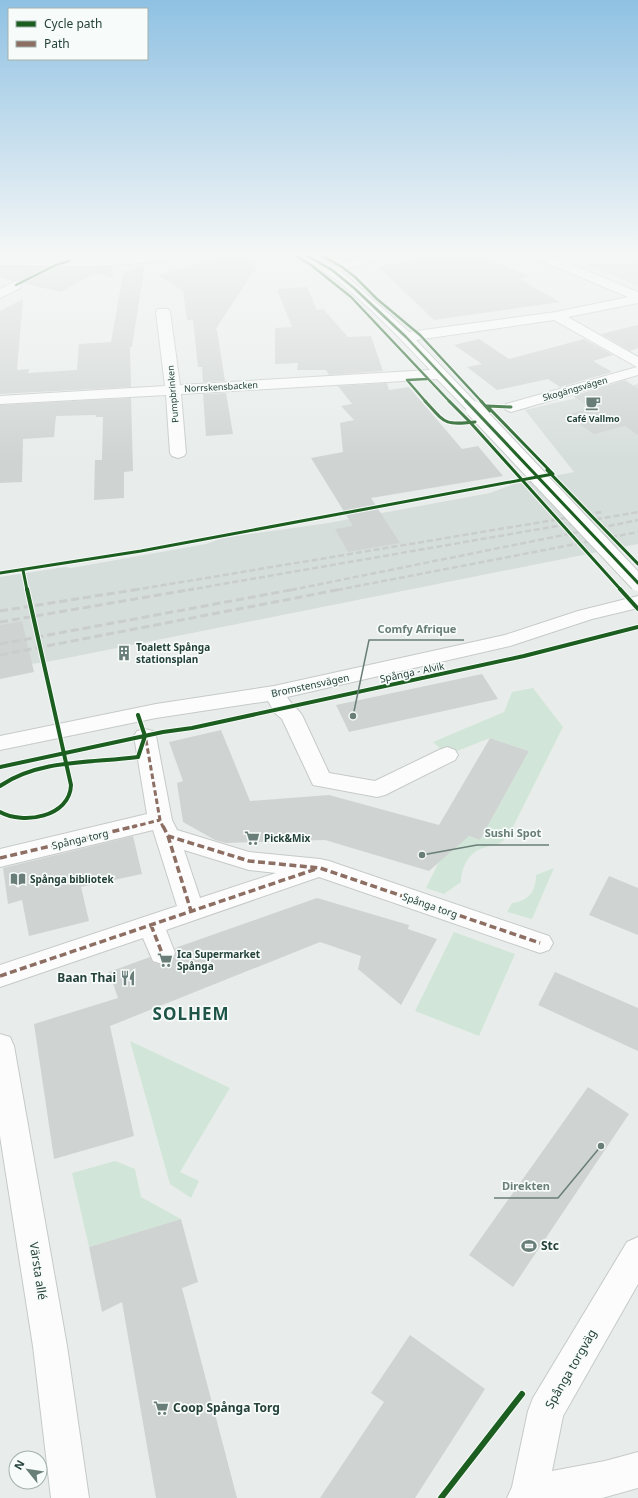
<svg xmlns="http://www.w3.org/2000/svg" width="638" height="1498" font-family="'Noto Sans',sans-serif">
<rect width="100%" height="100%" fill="#e8edeb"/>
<path fill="#d6dedb" d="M556 252H638V286L561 254Z
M638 384V544L57 660 0 669V577L65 567 71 568 206 544 222 538 328 523 490 493 514 484 574 472 525 410Z"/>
<path fill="#d1e6d8" d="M533 688 563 727 514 825C510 832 506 841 498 844 494 846 488 846 483 848 469 852 461 868 461 882L444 894 426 888 454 831 480 840 529 751 490 738 447 755 433 742 504 712 512 692Z
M554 868 532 919 507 912 512 903C529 901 536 891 536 875Z
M454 932 515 954 479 1036 415 1011Z
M130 1041 230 1088 180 1172 199 1181 191 1198 170 1184Z
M115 1161 135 1169 141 1197 181 1219 89 1247 72 1173Z"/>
<path fill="#cfd4d2" d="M0 252H111V256H0Z
M454 252H470L528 276 520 279 560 302 434 320 378 267Z
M238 254 258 265 215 330H217L225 381 203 382 202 367H198L193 320H187L183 291 158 275Z
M145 264 132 347H130L131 387 0 394V311L23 299 17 370 29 369 28 373 77 370 79 344 111 342 123 274Z
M0 266H112L113 278 95 273 61 292 22 283 16 280 14 281 0 277Z
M307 287 317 310 323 309 348 337 371 336 383 371 329 375 326 370H297L298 363 275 364V328L292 327 277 289Z
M638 325V348L630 351 601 334Z
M479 339 509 359 584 339 613 355 593 361 612 372 560 387 548 379 497 390 467 367 482 364 454 345Z
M625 380 638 389V435L625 426 594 434 566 415 591 408 573 396Z
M387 383 389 390 409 387 462 449 478 446 503 476 371 498 400 543 348 552 335 529 353 526 311 458 343 452 340 423 354 420 341 406 352 404 338 386Z
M226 393 233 434 206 436 203 394Z
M131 398 133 471 124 472V498L94 500 95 460H102L103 417H96V415L56 416 54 437 23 439 22 482 0 483V405Z
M22 621 34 672 0 679V625Z
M482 674 498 699 349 732 336 705Z
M221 730 250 801 329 795 439 825 490 738 529 751 480 840 469 836 429 871 325 840 226 843 215 840 183 822 177 783 183 781 169 742Z
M133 836 142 874 81 887 89 921 29 936 22 900 8 904 3 868Z
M609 876 638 888V935L589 915Z
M317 898 409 925 408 929 437 939 401 1005 358 969 361 956 320 942 110 1026 134 1136 54 1159 34 1024 118 998 109 972 150 957 153 962 162 965 171 962 176 954 175 948Z
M555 972 638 1008V1051L538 1005Z
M588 1087 629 1114 513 1287 469 1255Z
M181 1219 198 1282 182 1288 237 1498H156L122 1302 102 1312 89 1247Z
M410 1335 485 1389 415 1498H320L384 1402 371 1393Z"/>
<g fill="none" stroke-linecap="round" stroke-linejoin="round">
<g stroke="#c5cac8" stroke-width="2">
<path id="minor" d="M167 252H190L188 255C127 270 62 265 0 265V257H113Z
M295 252H309L333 266 380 252H397L395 255 341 271 409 332 556 312 628 297 528 255 526 252H542L638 292V303L568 317 638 357V375L511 412 506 410 503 407 506 404 637 367 554 320 416 340 479 406 482 409 479 412 474 414 469 412 437 379 181 394 186 453 184 456 178 458 172 456 170 453 166 395 0 404V396L165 386 156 312 158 309H168L170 312 180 385 430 370C401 339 371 308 338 281 328 273 300 259 295 252Z
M16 281 20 282 22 285 20 288 0 298V289Z
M638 596V608L592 619 510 646 287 697C291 704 297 708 302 715L329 773 375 781 439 750 447 747 455 750 458 755 455 760 385 795 377 797 313 785 282 719 275 713 268 701 156 718 0 750V736L156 704 274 686 505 635 578 611Z
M145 729 153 731 156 736 172 820 177 830 249 852 320 859 329 861 549 936 553 943 549 950 540 953 319 877 166 930 175 953 171 961 162 964 153 961 143 938 0 987V965L177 906 153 830 0 867V849L147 814 134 736 137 731ZM184 850 249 870 276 873 200 898Z
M0 1034 10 1037 14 1046 67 1346 89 1498H51L33 1346 0 1136Z
M638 1237V1284L563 1416 552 1471 605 1461 638 1452V1488L602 1498H507L512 1487 528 1411 533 1398 627 1242Z"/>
</g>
<use href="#minor" fill="#fcfcfc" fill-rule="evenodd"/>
<path stroke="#c9cdcc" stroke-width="2.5" stroke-dasharray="6 3" stroke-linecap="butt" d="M134 590 602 512
M188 590 638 512
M291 590 638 520
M337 590 638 532"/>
<path stroke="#c9cdcc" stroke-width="3" stroke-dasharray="8 4" stroke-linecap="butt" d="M0 611 140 589
M0 622 194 589
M0 644 296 589
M0 655 342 589"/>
<g stroke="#c5cac8" stroke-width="18" stroke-linecap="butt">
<path id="minor-bridge" d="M474 409 638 583"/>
</g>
<use href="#minor-bridge" stroke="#fcfcfc" stroke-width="16"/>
<path stroke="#8d6e63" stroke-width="3" stroke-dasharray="5.5 3" stroke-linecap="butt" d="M146 740 160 820 163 827
M132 827 160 820"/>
<path stroke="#8d6e63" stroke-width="3.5" stroke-dasharray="7 3.5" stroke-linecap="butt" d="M163 826 168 836 249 861 320 868 540 943
M168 836 191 911
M0 858 136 826
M151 925 162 953
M0 976 316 869"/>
<g stroke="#f7fbf9" stroke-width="4">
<path id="cycleway-far3" d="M289 252 311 265 351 297 450 402
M315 252 342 267 355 277 377 299 420 335 482 402
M306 255 332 270 354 288 406 337 467 402
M16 285 56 265 69 261
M426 402 407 380 427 379"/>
</g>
<g stroke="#f7fbf9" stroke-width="5">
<path id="cycleway-far2" d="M425 401C446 424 444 425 475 422
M449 401 469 421 621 590
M466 401 638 583
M481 401 490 411
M547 470 638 564
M23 570 27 590
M0 573 141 551 553 474 487 406 511 407"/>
</g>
<g stroke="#f7fbf9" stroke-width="6">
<path id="cycleway-far1" d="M620 589 638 609
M0 767 163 732 192 728 524 656 638 627
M0 786C39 759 93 763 138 757L145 736 138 715
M0 812C23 825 70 817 71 785L27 589"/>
</g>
<g stroke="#f7fbf9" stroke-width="8">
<path id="cycleway" d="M441 1498 522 1394"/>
</g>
<use href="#cycleway-far3" stroke="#1b5e20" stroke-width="2.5"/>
<use href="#cycleway-far2" stroke="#1b5e20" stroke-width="3"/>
<use href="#cycleway-far1" stroke="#1b5e20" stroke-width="4"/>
<use href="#cycleway" stroke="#1b5e20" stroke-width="6"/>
</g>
<linearGradient id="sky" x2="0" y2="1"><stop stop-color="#8fc1e3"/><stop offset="0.55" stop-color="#f5f7f6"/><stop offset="1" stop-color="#f5f7f6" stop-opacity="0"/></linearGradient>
<rect width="638" height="461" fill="url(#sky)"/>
<defs>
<g id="cafe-bare" transform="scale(1.2)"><path d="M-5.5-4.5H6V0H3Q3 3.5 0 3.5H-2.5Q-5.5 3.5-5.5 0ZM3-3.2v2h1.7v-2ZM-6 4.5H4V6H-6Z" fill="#697e78" stroke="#f7fbf9" stroke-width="2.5" paint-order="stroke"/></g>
<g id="building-bare" transform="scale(1.2)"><path d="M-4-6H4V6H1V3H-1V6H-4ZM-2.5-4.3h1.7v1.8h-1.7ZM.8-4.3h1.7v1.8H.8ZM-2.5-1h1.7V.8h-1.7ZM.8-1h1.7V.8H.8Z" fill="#697e78" stroke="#f7fbf9" stroke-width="2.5" paint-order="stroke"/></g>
<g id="supermarket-bare" transform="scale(1.2)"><path d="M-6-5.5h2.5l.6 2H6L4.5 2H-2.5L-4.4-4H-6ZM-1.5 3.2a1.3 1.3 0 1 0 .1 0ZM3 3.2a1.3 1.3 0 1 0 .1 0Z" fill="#697e78" stroke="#f7fbf9" stroke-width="2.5" paint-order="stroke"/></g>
<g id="library-bare" transform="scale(1.2)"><path d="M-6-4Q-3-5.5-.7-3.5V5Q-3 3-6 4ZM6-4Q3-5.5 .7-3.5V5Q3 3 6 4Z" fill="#697e78" stroke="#f7fbf9" stroke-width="2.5" paint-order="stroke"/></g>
<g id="restaurant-bare" transform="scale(1.2)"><path d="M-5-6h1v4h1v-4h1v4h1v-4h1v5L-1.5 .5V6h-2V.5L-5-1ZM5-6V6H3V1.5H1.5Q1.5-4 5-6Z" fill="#697e78" stroke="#f7fbf9" stroke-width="2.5" paint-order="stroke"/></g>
<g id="stadium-bare" transform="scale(1.2)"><path d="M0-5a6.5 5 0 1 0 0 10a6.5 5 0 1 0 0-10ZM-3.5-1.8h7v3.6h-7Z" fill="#697e78" stroke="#f7fbf9" stroke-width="2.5" paint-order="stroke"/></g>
</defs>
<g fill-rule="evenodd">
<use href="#cafe-bare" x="593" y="403"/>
<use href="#building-bare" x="124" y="653"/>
<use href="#supermarket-bare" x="252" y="838"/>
<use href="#library-bare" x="18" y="879"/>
<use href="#supermarket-bare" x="165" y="960"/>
<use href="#restaurant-bare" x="128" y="978"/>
<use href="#stadium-bare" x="529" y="1246"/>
<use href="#supermarket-bare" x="161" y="1408"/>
</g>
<g text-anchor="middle" stroke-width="3.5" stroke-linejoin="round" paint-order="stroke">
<g font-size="9" fill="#24423a" stroke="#f7fbf9">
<text transform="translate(221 387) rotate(-3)" y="3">Norrskensbacken</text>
<text transform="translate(575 389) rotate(-16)" y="3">Skogängsvägen</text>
<text transform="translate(173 394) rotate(-95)" y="3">Pumpbrinken</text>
</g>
<g font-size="9" font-weight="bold" fill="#24423a" stroke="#f7fbf9">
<text x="593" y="422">Café Vallmo</text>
</g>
<g font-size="10" font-weight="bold" fill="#24423a" stroke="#f7fbf9" text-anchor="start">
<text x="136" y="651">Toalett Spånga<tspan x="136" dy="12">stationsplan</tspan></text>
<text x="264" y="842">Pick&amp;Mix</text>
<text x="30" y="883">Spånga bibliotek</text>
<text x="177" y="958">Ica Supermarket<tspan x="177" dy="12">Spånga</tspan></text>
</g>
<g font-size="10" fill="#24423a" stroke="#f7fbf9">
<text transform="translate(412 672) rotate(-12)" y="4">Spånga - Alvik</text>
<text transform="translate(310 685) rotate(-12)" y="4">Bromstensvägen</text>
<text transform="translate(80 839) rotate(-13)" y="4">Spånga torg</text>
<text transform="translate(430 905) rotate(19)" y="4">Spånga torg</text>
</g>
<g font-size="12" font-weight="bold" fill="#24423a" stroke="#f7fbf9" text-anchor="start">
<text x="116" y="982" text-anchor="end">Baan Thai</text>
<text x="541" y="1250">Stc</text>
<text x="173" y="1412">Coop Spånga Torg</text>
</g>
<g font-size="12" fill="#24423a" stroke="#f7fbf9">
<text transform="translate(38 1271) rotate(81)" y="4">Värsta allé</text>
<text transform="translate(571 1369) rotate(-60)" y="4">Spånga torgväg</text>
</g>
<g font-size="17" font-weight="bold" letter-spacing="1" fill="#1f5548" stroke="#f7fbf9">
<text x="191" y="1020">SOLHEM</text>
</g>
</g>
<path fill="none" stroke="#697e78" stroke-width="1.5" d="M353 716L369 640H464M422 855L477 845H549M601 1146L558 1198H494"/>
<g fill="#697e78" stroke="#f7fbf9" stroke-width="1.5">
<circle cx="353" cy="716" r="4"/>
<circle cx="422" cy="855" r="4"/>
<circle cx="601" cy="1146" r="4"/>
</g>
<g font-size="11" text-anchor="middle" font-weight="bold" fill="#697e78" stroke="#f7fbf9" stroke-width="3.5" stroke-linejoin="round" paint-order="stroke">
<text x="417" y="633">Comfy Afrique</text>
<text x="513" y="837">Sushi Spot</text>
<text x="526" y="1190">Direkten</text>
</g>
<rect x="8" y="8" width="140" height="52" fill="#f7fbf9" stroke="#a3b1ad"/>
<rect x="16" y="21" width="20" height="6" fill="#1b5e20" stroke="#a3b1ad"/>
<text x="44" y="28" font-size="12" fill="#24423a">Cycle path</text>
<rect x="16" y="41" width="20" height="6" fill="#8d6e63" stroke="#a3b1ad"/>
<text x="44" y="48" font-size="12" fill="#24423a">Path</text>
<g transform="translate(28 1470) rotate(300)"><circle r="19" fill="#f7fbf9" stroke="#a3b1ad"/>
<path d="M0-3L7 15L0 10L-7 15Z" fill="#697e78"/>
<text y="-6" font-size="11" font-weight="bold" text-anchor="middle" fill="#24423a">N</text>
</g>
</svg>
